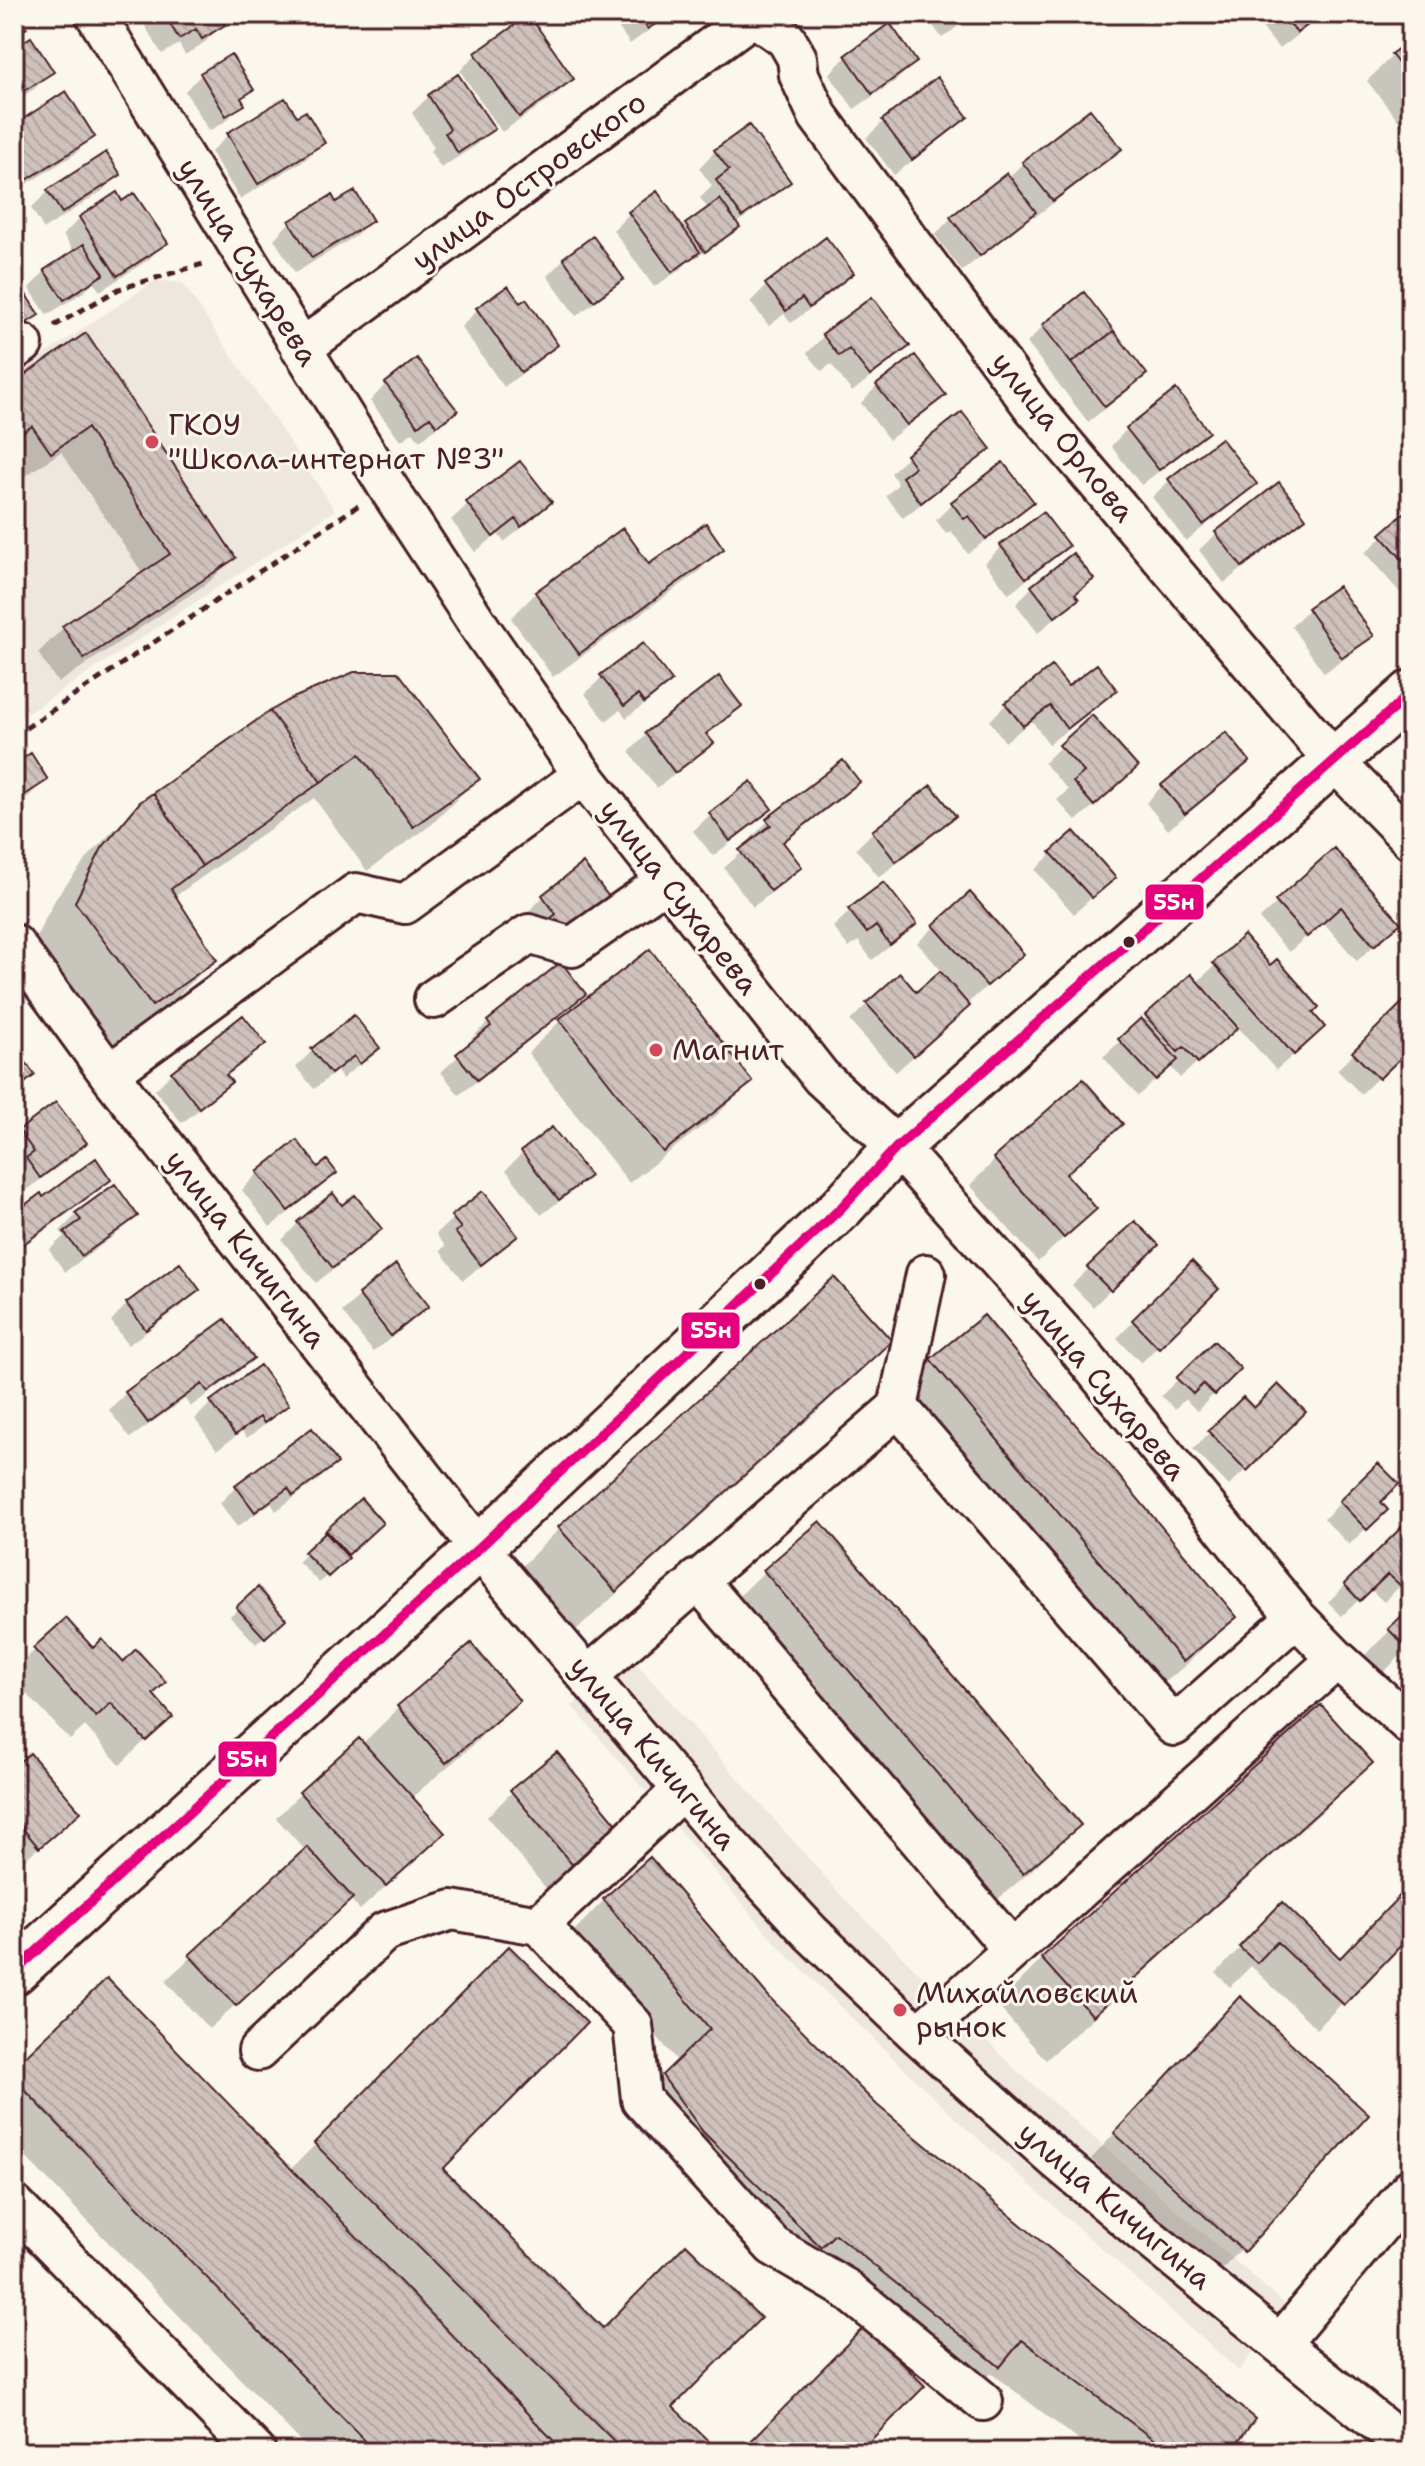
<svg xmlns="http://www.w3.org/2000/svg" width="1425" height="2466" font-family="'Shantell Sans',sans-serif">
<defs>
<pattern id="building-back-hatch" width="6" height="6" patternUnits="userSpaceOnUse" patternTransform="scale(2)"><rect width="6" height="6" fill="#cfc2bc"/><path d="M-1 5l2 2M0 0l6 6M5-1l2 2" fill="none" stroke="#b3a6a2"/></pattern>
</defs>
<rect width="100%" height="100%" fill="#fbf7ec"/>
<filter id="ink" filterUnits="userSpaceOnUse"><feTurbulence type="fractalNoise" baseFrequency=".0125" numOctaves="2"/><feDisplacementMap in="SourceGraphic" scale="16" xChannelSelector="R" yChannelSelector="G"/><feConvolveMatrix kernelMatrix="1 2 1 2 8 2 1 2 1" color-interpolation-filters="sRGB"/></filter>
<g filter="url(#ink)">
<path fill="#eee7de" d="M156 280 183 283 335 510 14 722V375Z
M631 1657 840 1894 1016 2070 1287 2306 1239 2371 957 2120 782 1950 572 1706Z"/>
<path fill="#0003" d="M157 14H215L222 25 205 42 185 55 179 44 162 54 145 26Z
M609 14H671L630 44Z
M925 14H975L942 38Z
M1262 14H1324L1279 49 1256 20Z
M890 26 915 62 898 79 854 109 829 74 846 57Z
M1411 41V168L1396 148 1410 135 1367 81 1392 56Z
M14 50 51 72 34 89 14 102Z
M476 54 571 79 555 96 502 132 460 71Z
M202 74 251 90 240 101 242 104 226 121 209 131 185 91Z
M458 77 492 129 475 146 441 168 430 151 434 147 412 113 429 96Z
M937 80 966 117 949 133 894 175 866 138 883 122Z
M285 101 296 119 323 142 306 159 240 199 211 152 228 135Z
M21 122 92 137 75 154 14 192V129Z
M1119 149 1102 165 1035 217 1032 213 1017 228 962 271 935 235 951 218 1008 178 1023 163Z
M715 151 788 182 771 198 735 224 729 234 696 258 694 255 681 269 654 287 613 230 630 213 682 230 709 210 700 198 712 186 699 168Z
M105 155 118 175 101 192 44 229 31 208 48 192Z
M116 195 122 204 165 243 148 260 100 291 93 282 85 291 47 315 29 288 45 271 74 252 63 235 80 218Z
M371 221 354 237 295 273 274 239 290 222Z
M564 259 622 279 605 295 576 316 547 276Z
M852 273 835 290 791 323 784 314 769 326 750 302 767 285Z
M477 310 556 345 539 361 504 387 461 327Z
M1043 326 1144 374 1128 391 1088 422 1027 343Z
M86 336 234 557 209 582 58 683 38 653 63 628 143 574 61 452 25 476 14 460V384Z
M824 336 907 345 890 362 852 392 831 364 822 371 807 353Z
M386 384 455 411 420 441 413 432 401 441 370 401Z
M877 386 944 395 927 411 889 440 861 403Z
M1127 429 1207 431 1190 448 1141 485 1111 446Z
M1221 440 1254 484 1238 500 1186 541 1152 497 1169 481Z
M988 449 971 465 903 518 886 496 898 484 891 473 907 457Z
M1003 465 1031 502 1014 518 968 554 951 531 946 534 936 520 952 504Z
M1279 485 1304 518 1287 534 1224 583 1199 550 1216 534Z
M550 502 533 519 504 542 498 534 475 552 451 520 468 504Z
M1411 510V605L1365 553Z
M1002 546H1066L1049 562 1009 594 985 563Z
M721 549 696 574 553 677 511 618 536 593Z
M1091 579 1074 596 1076 599 1038 633 1016 604 1032 587Z
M1338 588 1371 635 1354 652 1324 673 1291 626 1308 610Z
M602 677 669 681 653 698 626 718 620 710 606 721 585 694Z
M719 679 740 706 706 736 711 743 694 760 657 788 629 752 646 735Z
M1068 689 1115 690 1098 706 1049 744 1032 721 1005 742 990 721 1006 704Z
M271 712 477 779 431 825 367 871 314 798 174 897 214 959 169 1005 105 1050 30 949 57 896 94 850 141 803Z
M1061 746 1119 784 1076 821 1057 800 1068 790 1044 763Z
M1248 761 1231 778 1168 830 1146 803 1162 786Z
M843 763 858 782 841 799 782 844 800 867 783 884 753 907 724 868 754 841 751 838 768 821Z
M14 766 46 779 29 796 14 806Z
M751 783 769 808 753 825 713 856 693 831 710 815Z
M931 788 953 816 936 833 879 877 856 849 873 832Z
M1334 851 1381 939 1357 961 1323 922 1289 952 1259 919Z
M1052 853 1113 878 1074 914 1035 870Z
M969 895 1005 970 969 1002 917 943Z
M543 897 614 906 540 931 527 913Z
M850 911 914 924 897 941 872 960 858 941 849 948 833 927Z
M1244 938 1310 1013 1306 1044 1276 1070 1237 1026 1180 1078 1170 1066 1138 1096 1103 1057 1191 977 1196 983Z
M561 965 583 994 565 1012 459 1095 441 1072 474 1042 471 1039 488 1022Z
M916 995 951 1023 896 1072 850 1021 867 1004Z
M1411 997V1045L1361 1094 1337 1070Z
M562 1019 750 1082 717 1115 629 1183 528 1053Z
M263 1043 225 1077 229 1082 212 1099 182 1123 155 1090 172 1073Z
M378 1048 342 1079 337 1071 314 1089 296 1067 313 1050Z
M1120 1124 1065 1175 1094 1209 1038 1262 970 1185 995 1160Z
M551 1130 587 1176 570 1193 541 1215 506 1170 522 1153Z
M20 1131 84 1143 68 1160 22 1193 14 1181V1173L18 1169 14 1163V1137Z
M317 1170 335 1173 318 1189 270 1227 242 1190 258 1173Z
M109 1180 92 1196 14 1253V1215L42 1200Z
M342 1207 379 1229 363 1246 316 1283 282 1240 298 1223Z
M77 1214 135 1216 119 1232 65 1272 49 1250 64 1236 60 1231Z
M453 1218 515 1235 499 1252 463 1280 440 1251 445 1246 436 1234Z
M1135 1224 1156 1245 1093 1307 1072 1285Z
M1192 1264 1216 1289 1141 1363 1117 1338Z
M395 1267 426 1306 410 1323 373 1352 342 1312 359 1296Z
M198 1290 181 1307 128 1345 111 1321 127 1304Z
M984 1317 1234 1617 1188 1663 1136 1707 886 1406 931 1361Z
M889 1341 844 1387 570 1636 514 1574 559 1529Z
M1214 1344 1239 1369 1197 1411 1185 1399 1175 1409 1161 1396Z
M252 1358 235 1375 190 1407 185 1399 130 1438 109 1410 126 1393Z
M1243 1400 1254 1411 1303 1412 1229 1486 1193 1449Z
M211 1403 286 1405 270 1421 247 1438 242 1432 217 1450 195 1419Z
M335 1463 318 1480 276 1511 271 1503 237 1527 220 1503 236 1486Z
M1378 1465V1502L1385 1510 1349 1545 1324 1519Z
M360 1501 364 1540 319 1583 298 1561Z
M1411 1521V1575L1384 1602 1370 1589 1342 1616 1328 1602Z
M820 1524 1078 1824 1032 1870 976 1918 718 1617 764 1572Z
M258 1590 284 1618 256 1644 230 1616Z
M1411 1610V1645L1382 1674 1364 1656Z
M35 1650 93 1651 150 1695 170 1716 120 1765 85 1726 70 1740 14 1680V1670Z
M517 1701 472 1746 411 1798 417 1858 360 1910 350 1899 209 2029 165 1981 306 1851 276 1818 301 1793 362 1744 399 1708Z
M1370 1763 1325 1809 1046 2060 997 2005 1042 1959Z
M14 1769 78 1812 21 1863 14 1855Z
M512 1792 618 1829 548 1891 487 1817Z
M1411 1886V1932L1317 2029 1251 1966 1230 1987 1216 1973 1257 1930 1339 1960Z
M604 1900 768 1999 1228 2452H1094L991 2373 965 2398 801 2265 787 2278 670 2165 631 2110 678 2062 572 1933Z
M509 1949 440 2169 717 2452H559L550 2442 540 2452H311L14 2145V2070L290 2170Z
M1215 2024 1366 2115 1217 2275 1091 2159Z"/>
<path fill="url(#building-back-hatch)" stroke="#4a1f2b" stroke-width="2" d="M14 14H18L27 28 14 36Z
M164 14H218L225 25 202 39 196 29 179 39Z
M637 14H670L648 29Z
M953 14H972L960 23Z
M1282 14H1322L1297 33Z
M529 15 574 79 519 117 475 53Z
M890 23 917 62 872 94 845 55Z
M31 37 54 72 24 91 19 84 14 87V48Z
M1411 39V80L1391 54Z
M231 54 254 90 241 98 245 105 226 116 200 73Z
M458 74 495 129 458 153 445 133 450 129 428 95Z
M937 77 968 117 912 160 882 120Z
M66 91 95 137 25 181 14 163V134L24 128 20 121Z
M285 98 297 116 306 111 325 143 258 184 227 133Z
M1090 109 1122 149 1053 201 1022 162Z
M749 125 791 182 742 217 716 180 729 170 714 150Z
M106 152 121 175 62 213 47 190Z
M1007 173 1036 212 980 256 950 217Z
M355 191 373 221 312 258 289 221 332 195 336 202Z
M657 191 700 252 672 272 628 212Z
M117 192 122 201 134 193 168 243 117 276 79 217Z
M720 199 740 227 705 252 685 224Z
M593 236 624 279 594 301 563 258Z
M826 237 854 273 809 308 802 298 786 311 765 284Z
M84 244 104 274 64 300 44 270Z
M14 276 39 315 14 331Z
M508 286 520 303 526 299 558 345 521 372 476 308Z
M1084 292 1114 331 1071 363 1042 325Z
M872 297 910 346 870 376 849 349 839 356 822 334Z
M1114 331 1147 374 1105 407 1071 363Z
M86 333 236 558 84 659 62 626 170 554 87 428 51 453 32 426 14 438V382Z
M915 355 946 395 907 425 876 385Z
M417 358 458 411 437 426 430 417 418 426 385 383Z
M1176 389 1209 432 1159 470 1126 428Z
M962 412 991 449 921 503 902 477 915 467 906 455Z
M1221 438 1257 484 1203 525 1168 479Z
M520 461 552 502 521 527 516 519 493 537 466 502Z
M1003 462 1034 502 986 539 969 516 964 519 951 502Z
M1279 482 1306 518 1242 567 1215 532Z
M1411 507V569L1380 534Z
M1043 512 1069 546 1026 578 1000 545Z
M706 523 724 549 579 654 535 592 623 528 649 564Z
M1073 553 1094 579 1075 594 1079 599 1055 617 1031 586Z
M1338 586 1374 636 1342 658 1307 608Z
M643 643 672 681 644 703 638 695 624 706 600 675Z
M1097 664 1117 690 1067 729 1050 706 1023 726 1005 703 1052 666 1068 686Z
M354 672H398L480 779 413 827 360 754 321 782 270 711 293 698Z
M719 676 742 706 706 734 714 743 675 773 645 733Z
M270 711 321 782 202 866 153 793Z
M1092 715 1138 767 1094 806 1073 782 1084 772 1059 745Z
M1226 732 1250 761 1185 814 1161 785Z
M31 753 48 780 14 802V764Z
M843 760 860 782 783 842 802 867 771 891 739 850 771 825 766 819Z
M751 781 772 809 730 841 709 813Z
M931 785 956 816 896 862 872 831Z
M153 793 202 866 171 889 217 960 152 1006 75 902 102 848 140 802Z
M1074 831 1116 878 1092 898 1050 852Z
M1334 848 1401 923 1374 946 1341 907 1307 937 1275 901Z
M583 863 616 906 569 943 550 919 556 914 542 895Z
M884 882 917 924 890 945 876 926 867 933 848 909Z
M970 892 1024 954 987 986 933 925Z
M1244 935 1270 965 1277 959 1319 1007 1313 1013 1325 1027 1294 1055 1213 963Z
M650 949 753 1082 663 1152 559 1019Z
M561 962 586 994 477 1080 456 1054 491 1026 487 1021Z
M940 971 970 1006 914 1056 866 1003 900 973 916 992Z
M1191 974 1238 1028 1198 1063 1184 1047 1178 1052 1145 1015Z
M1411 994V1048L1379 1079 1352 1052Z
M243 1015 266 1044 226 1075 232 1082 199 1108 171 1072Z
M354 1015 380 1048 360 1064 354 1056 331 1074 311 1049Z
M1141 1018 1178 1060 1156 1080 1118 1039Z
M14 1046 35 1075 14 1091Z
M1083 1079 1123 1124 1066 1174 1097 1209 1064 1238 993 1158Z
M56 1102 87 1143 40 1178 26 1158 34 1152 19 1130Z
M552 1127 590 1176 559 1200 521 1151Z
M297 1140 318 1167 327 1160 337 1173 288 1211 257 1172Z
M96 1158 111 1180 14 1251V1213L41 1193 43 1197Z
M115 1184 138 1216 82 1256 64 1232 81 1220 75 1213Z
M483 1191 518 1236 481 1265 455 1232 461 1228 451 1216Z
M333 1193 342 1205 355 1195 382 1229 333 1268 297 1222Z
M1135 1221 1159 1245 1111 1291 1087 1267Z
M1192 1261 1219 1289 1159 1348 1132 1320Z
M180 1263 200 1290 146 1330 126 1303Z
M396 1264 429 1306 391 1336 358 1294Z
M834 1277 892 1341 616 1592 558 1527Z
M984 1315 1237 1617 1183 1662 930 1359Z
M225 1319 254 1358 208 1392 202 1384 148 1423 125 1392Z
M1214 1341 1241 1369 1215 1395 1203 1384 1193 1394 1176 1378Z
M260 1365 289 1405 264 1423 260 1417 235 1435 210 1401Z
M1278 1384 1306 1412 1247 1471 1208 1431 1243 1397 1254 1408Z
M312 1428 338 1463 293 1496 288 1488 255 1512 235 1485Z
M1378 1463 1399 1484 1381 1502 1388 1510 1367 1530 1339 1501Z
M361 1498 383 1523 348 1555 326 1530Z
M1411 1518V1578L1402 1587 1388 1574 1360 1601 1344 1584Z
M820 1521 1081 1825 1023 1874 763 1570Z
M325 1532 349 1558 328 1577 304 1552Z
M258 1587 286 1619 265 1638 236 1607Z
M1411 1607V1648L1409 1650 1388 1629Z
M66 1618 93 1648 102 1639 123 1662 136 1649 166 1682 153 1694 173 1717 146 1741 111 1703 96 1717 33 1648Z
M471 1643 520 1701 446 1763 397 1706Z
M1321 1705 1373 1763 1093 2016 1041 1958Z
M359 1738 445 1833 386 1886 299 1792Z
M557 1752 621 1829 575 1868 510 1790Z
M30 1753 81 1812 39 1848 14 1818V1766Z
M307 1847 353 1898 236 2006 189 1955Z
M650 1857 770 1998 877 2105 1255 2419 1231 2452H1170L1022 2340 1000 2367 835 2234 821 2247 703 2132 662 2075 710 2029 603 1899Z
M1411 1884V1935L1344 2005 1277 1942 1257 1963 1239 1947 1282 1902 1340 1958Z
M509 1946 587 2023 443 2169 603 2328 686 2244 761 2318 673 2407 720 2452H625L314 2143Z
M107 1978 554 2441 542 2452H376L14 2079V2067Z
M1240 1996 1369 2115 1244 2252 1114 2133Z
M865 2326 925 2386 859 2452H740Z"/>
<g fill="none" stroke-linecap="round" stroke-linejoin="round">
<g stroke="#4a1f2b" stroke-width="44">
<path id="minor" d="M95 14 387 486 483 632 583 775 821 1077 897 1147 1077 1348 1296 1617 1337 1659 1411 1726
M750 14 786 39 797 58 799 75 818 116 1033 407 1334 761 1411 840
M301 349 756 14
M14 350 23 344
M14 944 109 1074 479 1548 730 1846 811 1933 918 2035 1054 2158 1143 2233 1411 2450
M434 999 529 934 572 947 666 881
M109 1074 356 893 405 904 583 775
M898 1407 1174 1726 1296 1617
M697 1579 1012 1949
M588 1676 898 1407 926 1274
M683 1789 539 1925 633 2025 641 2099 773 2246 845 2288 983 2401
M918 2035 1337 1659
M258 2051 384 1932 452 1910 539 1925
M14 2205 256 2452
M1280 2344 1411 2188"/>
</g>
<g stroke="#4a1f2b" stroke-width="50">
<path id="major" d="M14 1972 479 1548 841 1208 897 1147 1411 693"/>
</g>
<path stroke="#4a1f2b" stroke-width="5" stroke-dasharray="8 6" stroke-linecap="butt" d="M54 326 119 289 206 263
M14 736 359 505"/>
<use href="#minor" stroke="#fbf7ec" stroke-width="38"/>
<use href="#major" stroke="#fbf7ec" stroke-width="44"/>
<g stroke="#fbf7ec" stroke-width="16">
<path id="bus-1" d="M14 1972 479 1548 841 1208 897 1147 1411 693"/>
</g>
<use href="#bus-1" stroke="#e5007d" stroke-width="10"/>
</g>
</g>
<g fill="#d1495b" stroke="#fbf7ec" stroke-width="3">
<circle cx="152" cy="442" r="8"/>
<circle cx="656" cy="1050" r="8"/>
<circle cx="900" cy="2010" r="8"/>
</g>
<g fill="#4a1f2b" stroke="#fbf7ec" stroke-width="3">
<circle cx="1129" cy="942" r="7"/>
<circle cx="760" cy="1284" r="7"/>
</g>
<g text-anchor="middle" stroke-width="6" stroke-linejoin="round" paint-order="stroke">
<g font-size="30" fill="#4a1f2b" stroke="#fbf7ec">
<text transform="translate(529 181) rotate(-36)" y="10">улица Островского</text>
<text transform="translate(248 262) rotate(58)" y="10">улица Сухарева</text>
<text transform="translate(1063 437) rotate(51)" y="10">улица Орлова</text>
<text transform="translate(679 897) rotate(52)" y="10">улица Сухарева</text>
<text transform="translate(246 1249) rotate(52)" y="10">улица Кичигина</text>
<text transform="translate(1104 1385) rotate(50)" y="10">улица Сухарева</text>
<text transform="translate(653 1753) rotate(50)" y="10">улица Кичигина</text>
<text transform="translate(1115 2206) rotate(40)" y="10">улица Кичигина</text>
</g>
<g font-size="30" fill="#4a1f2b" stroke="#fbf7ec" text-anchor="start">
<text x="168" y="435">ГКОУ<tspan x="168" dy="34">"Школа-интернат №3"</tspan></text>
<text x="672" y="1060">Магнит</text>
<text x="916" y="2003">Михайловский<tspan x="916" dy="34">рынок</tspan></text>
</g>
</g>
<g stroke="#fbf7ec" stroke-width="3">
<rect x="1144" y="883" width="61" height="38" rx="8" fill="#e5007d"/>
<rect x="680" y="1311" width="61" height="39" rx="8" fill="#e5007d"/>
<rect x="217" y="1740" width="61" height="38" rx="8" fill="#e5007d"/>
</g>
<g font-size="22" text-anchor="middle" font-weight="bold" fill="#fff">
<text x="1174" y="910">55н</text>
<text x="711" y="1338">55н</text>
<text x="247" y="1767">55н</text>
</g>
<rect width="1425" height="2466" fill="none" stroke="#fbf7ec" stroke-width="48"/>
<rect x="24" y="24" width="1377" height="2418" fill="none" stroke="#4a1f2b" stroke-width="3" filter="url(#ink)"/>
</svg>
